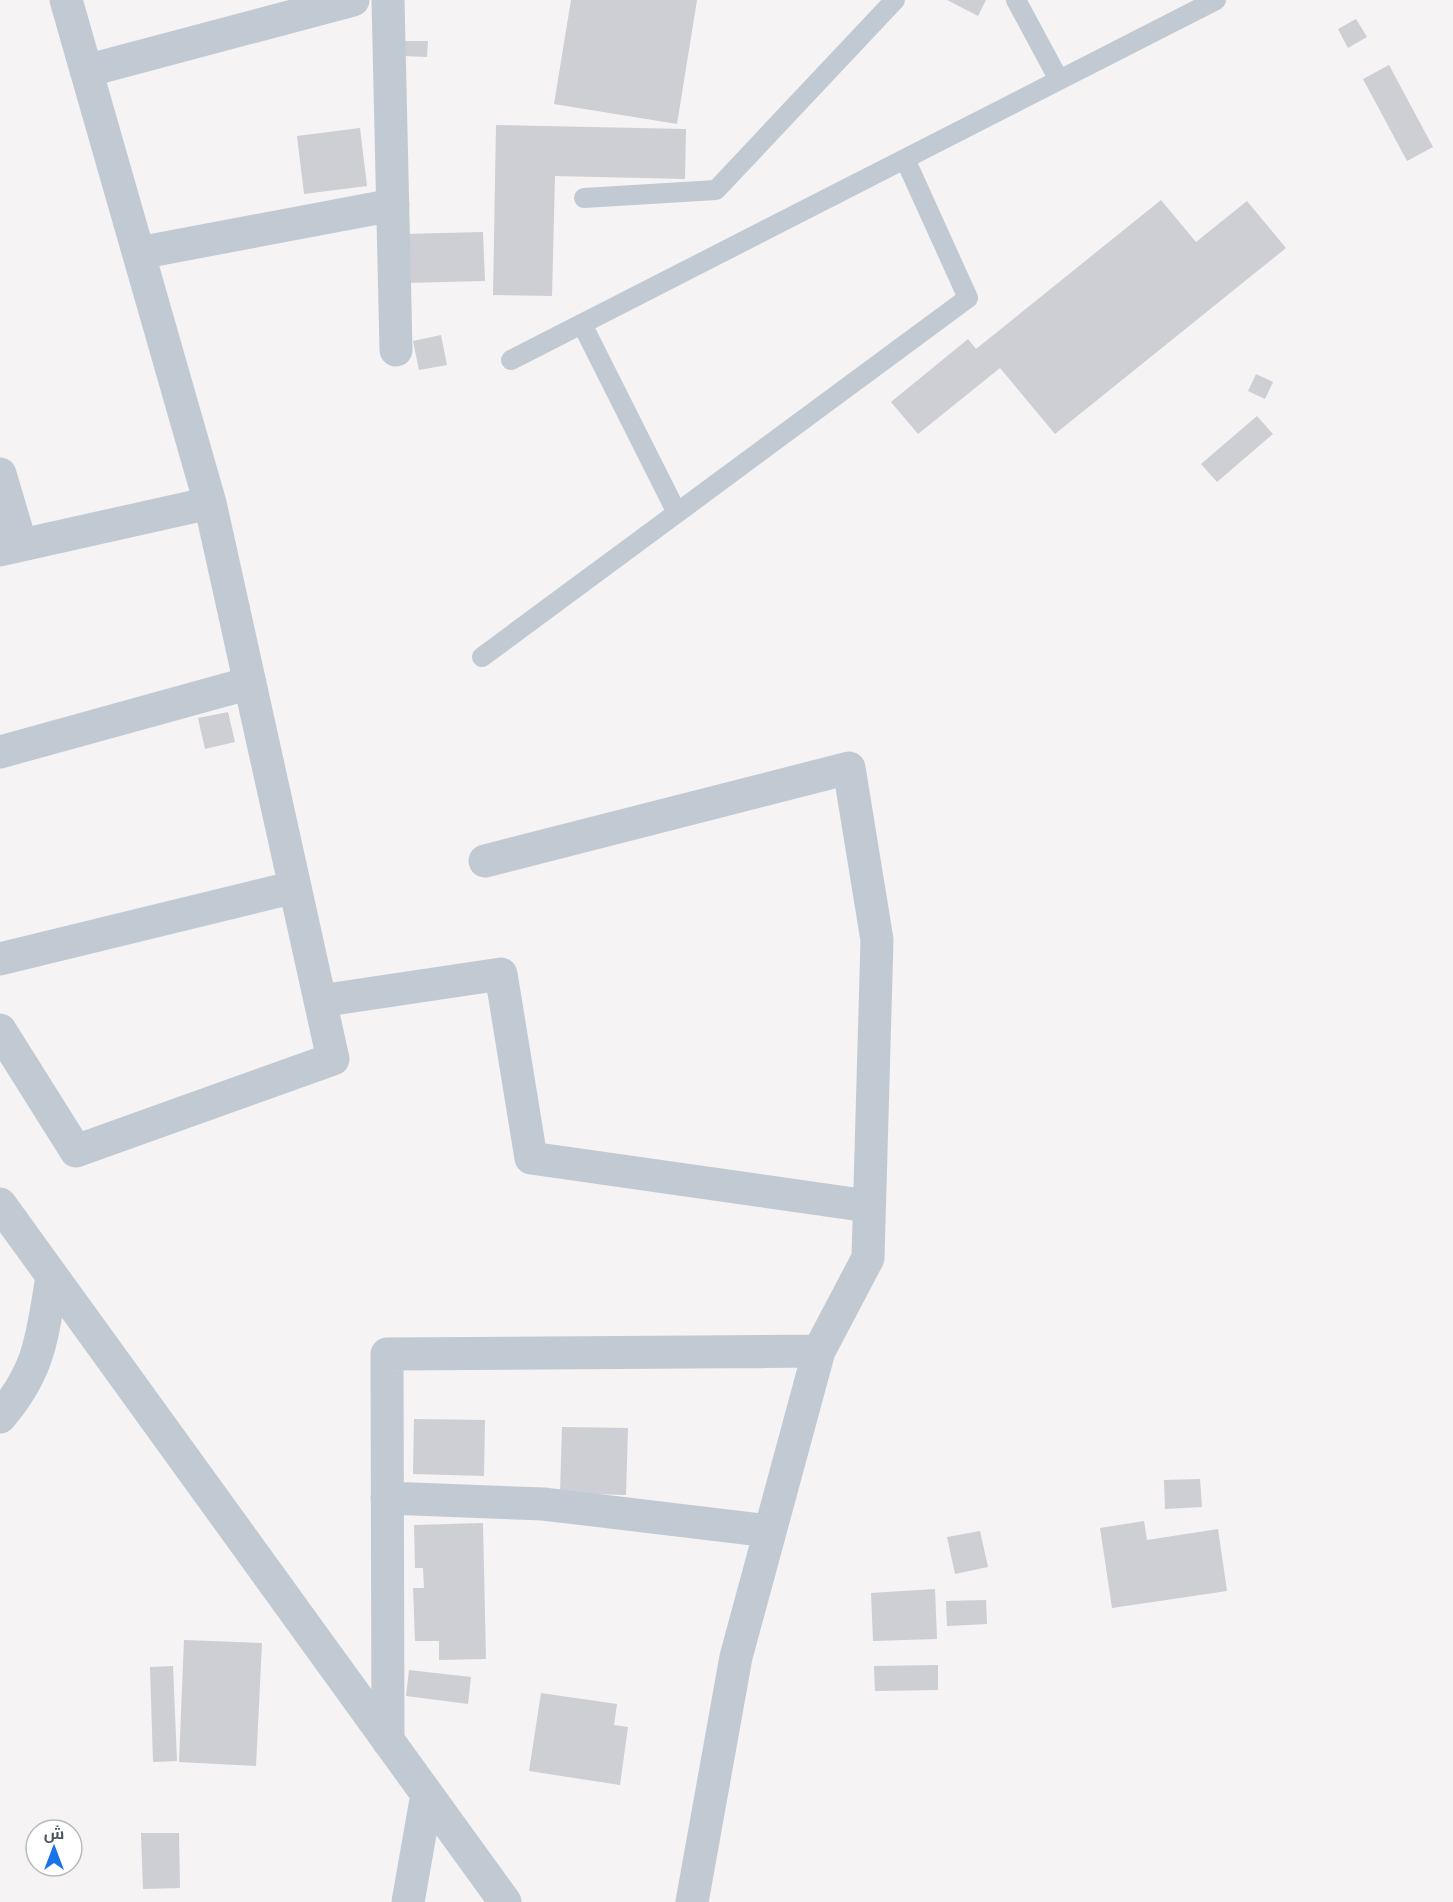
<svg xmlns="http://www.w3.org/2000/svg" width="1453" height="1902" font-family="'Archivo Narrow',Cairo,sans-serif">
<rect width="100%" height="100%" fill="#f5f3f3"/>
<path fill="#cdcfd5" d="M571 0H697L677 124 554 104Z
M947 0H986L978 16Z
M1356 19 1367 37 1348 48 1338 29Z
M403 41H428L427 57 403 56Z
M1389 65 1433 147 1407 161 1363 79Z
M496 125 686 129 685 179 555 176 552 296 493 295Z
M360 128 367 186 304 194 297 136Z
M1161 200 1196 242 1247 201 1286 248 1055 434 1000 368 918 434 891 402 968 339 976 349Z
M483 232 485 281 405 283 403 234Z
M441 335 447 365 419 370 413 341Z
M1256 374 1273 382 1265 399 1248 391Z
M1257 416 1273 434 1217 482 1201 464Z
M228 712 235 742 205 749 198 718Z
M414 1419 485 1420 484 1476 413 1474Z
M562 1427 628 1428 626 1495 560 1493Z
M1200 1479 1202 1507 1165 1509 1164 1480Z
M1144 1521 1147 1540 1218 1529 1227 1591 1112 1608 1100 1528Z
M483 1523 486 1659 439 1660V1641H415L413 1588H424L423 1568H415L414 1525Z
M980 1531 988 1567 955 1574 947 1537Z
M935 1589 937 1639 873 1641 871 1593Z
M986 1600 987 1624 947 1626 946 1601Z
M184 1640 262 1643 256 1766 179 1762Z
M938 1665V1690L875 1691 874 1666Z
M173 1666 177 1761 153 1762 150 1667Z
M409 1670 471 1677 468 1704 406 1696Z
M541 1693 617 1704 614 1725 628 1727 620 1785 529 1771Z
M141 1833H179L180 1888 143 1889Z"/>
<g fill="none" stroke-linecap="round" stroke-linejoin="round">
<path stroke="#c1cad2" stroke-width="20" d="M1016 0 1059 80
M584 198 716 190 895 0
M582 324 677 513
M511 360 1216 0
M482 657 968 298 905 159"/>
<path stroke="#c1cad2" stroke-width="33" d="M388 0 396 350
M86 71 353 0
M139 253 393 205
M0 474 21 545
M0 550 210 503
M0 752 250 683
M485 861 849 768 877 940 868 1258 819 1351 736 1657 692 1902
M0 959 295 887
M320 1001 501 974 531 1158 868 1206
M0 1030 76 1151 333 1059 210 503 66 0
M0 1204 505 1902
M0 1417C41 1369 42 1336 52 1277
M387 1498 543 1504 770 1531
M388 1741 387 1354 819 1351
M408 1902 427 1794"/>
</g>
<g transform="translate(54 1848)"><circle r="28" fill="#ffffff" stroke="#b7bbc0" stroke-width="1.5"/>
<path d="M0-4.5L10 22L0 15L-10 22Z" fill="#1a73e8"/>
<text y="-9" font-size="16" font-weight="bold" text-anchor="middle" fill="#4a5661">ش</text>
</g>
</svg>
